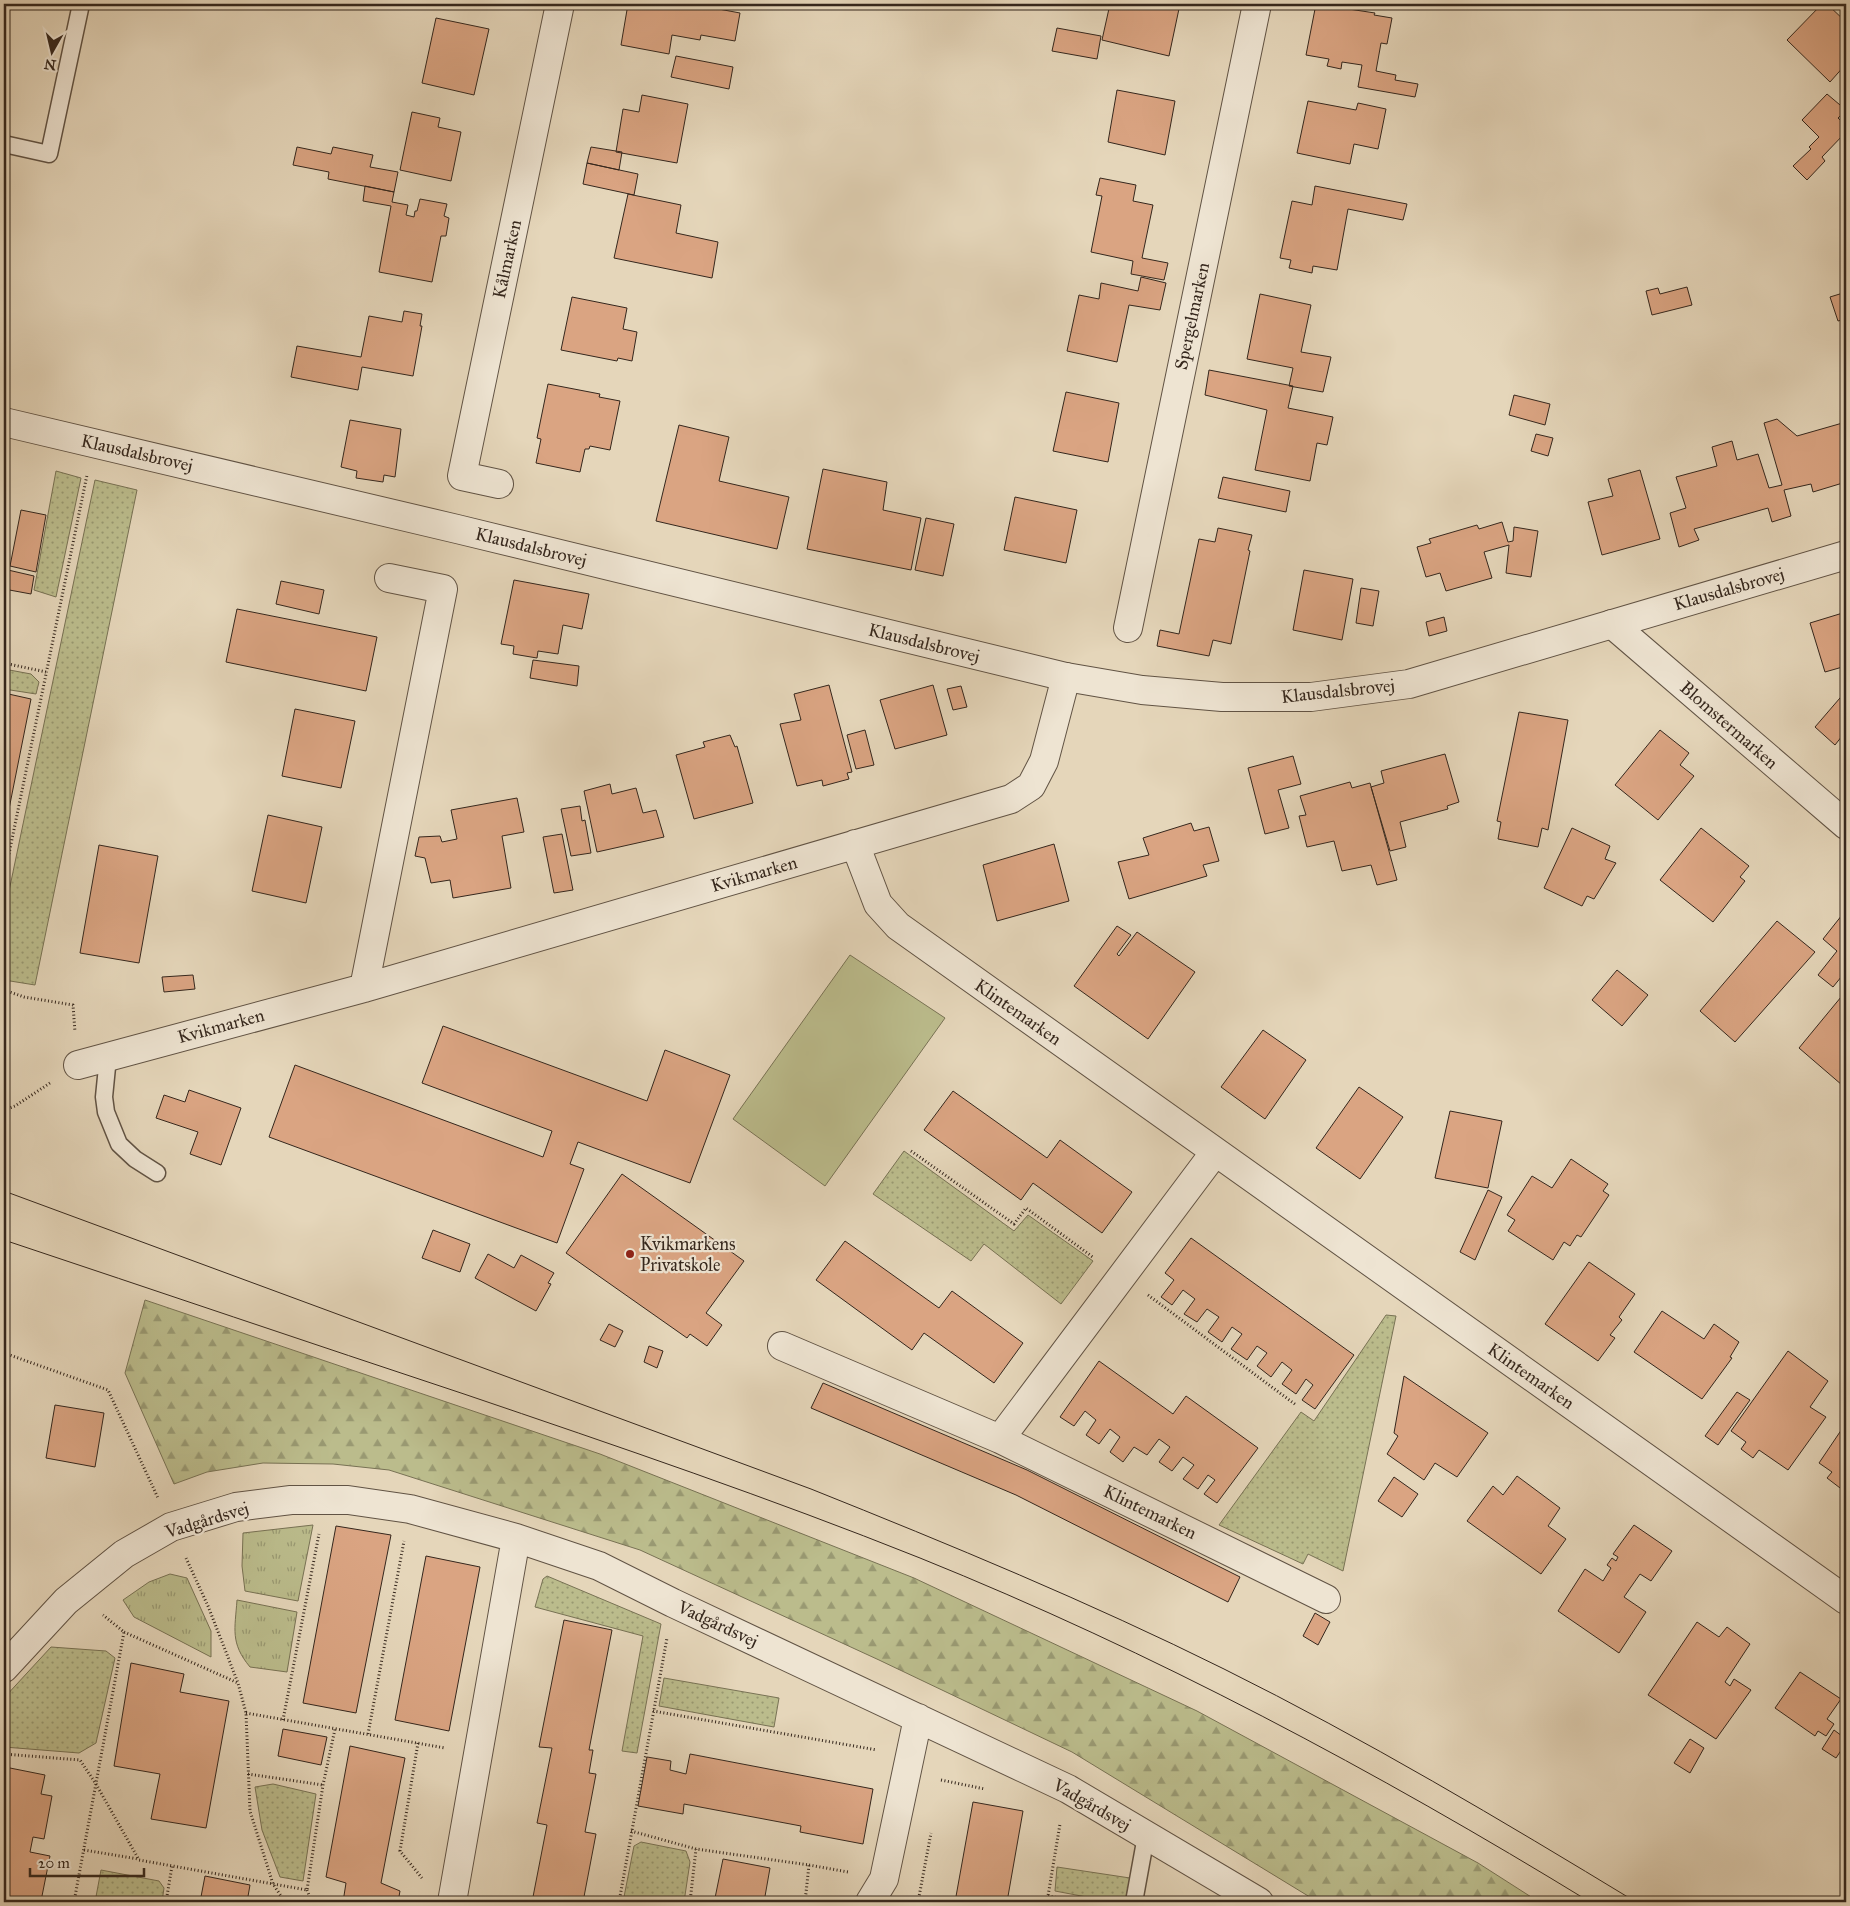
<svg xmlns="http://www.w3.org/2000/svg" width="1850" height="1906" font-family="'IM FELL Great Primer',serif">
<defs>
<pattern id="grass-tufts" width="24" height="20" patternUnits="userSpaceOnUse" patternTransform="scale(1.25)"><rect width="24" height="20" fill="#bbbc8c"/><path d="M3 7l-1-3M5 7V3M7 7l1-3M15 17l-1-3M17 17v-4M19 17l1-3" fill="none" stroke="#999972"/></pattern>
<pattern id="forest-firs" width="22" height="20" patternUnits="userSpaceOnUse" patternTransform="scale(1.25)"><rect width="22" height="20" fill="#bbbc8c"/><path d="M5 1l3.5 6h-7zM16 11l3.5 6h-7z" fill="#999972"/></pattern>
<pattern id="park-dots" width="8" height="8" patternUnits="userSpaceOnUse" patternTransform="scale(1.25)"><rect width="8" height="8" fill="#bbbc8c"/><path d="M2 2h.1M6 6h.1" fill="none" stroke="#999972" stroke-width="1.8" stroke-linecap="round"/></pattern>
</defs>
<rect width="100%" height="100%" fill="#e5d6ba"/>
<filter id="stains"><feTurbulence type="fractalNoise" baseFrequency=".004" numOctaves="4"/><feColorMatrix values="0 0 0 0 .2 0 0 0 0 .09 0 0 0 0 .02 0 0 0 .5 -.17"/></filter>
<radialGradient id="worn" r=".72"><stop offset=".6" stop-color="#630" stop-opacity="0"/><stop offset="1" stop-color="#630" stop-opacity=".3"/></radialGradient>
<path fill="url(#grass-tufts)" stroke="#787254" d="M313 1525 298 1601 245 1591 242 1566 243 1533Z
M170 1574 187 1578 211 1631V1657L134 1617 123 1600 149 1582Z
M237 1600 297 1612 287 1672 250 1667C230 1643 235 1629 237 1600Z"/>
<path fill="url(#forest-firs)" stroke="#787254" d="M145 1300 600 1454 914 1578 1197 1711 1478 1863 1539 1902H1318L1072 1752 879 1660 640 1550 389 1470 333 1464 263 1463 207 1472 174 1484 125 1373Z"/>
<path fill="url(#park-dots)" stroke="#787254" d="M56 471 81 478 56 597 34 590Z
M95 480 137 490 35 985 4 980V915Z
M4 669 31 674 39 682 36 694 4 689Z
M904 1151 1014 1231 1028 1215 1093 1261 1061 1304 984 1244 971 1261 873 1194Z
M1386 1315 1396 1316 1343 1571 1308 1554 1303 1564 1219 1525 1301 1412 1314 1421Z
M547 1576 661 1624 637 1753 622 1751 643 1636 535 1607 543 1579Z
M51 1647 106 1651 115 1658 96 1743 79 1753 4 1747V1698Z
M664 1678 779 1698 774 1727 659 1706Z
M273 1784 316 1794 303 1881 280 1877 262 1830 255 1787Z
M641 1842 686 1851 690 1862 684 1902H623L634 1846Z
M1057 1867 1130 1878 1125 1902H1113L1055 1891Z
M101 1870 159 1881 164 1888 162 1902H95Z"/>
<path fill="#bbbc8c" stroke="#787254" d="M850 955 945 1018 825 1186 733 1119Z"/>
<path fill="#daa482" stroke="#35271d" d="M628 4H709L708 7 740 13 735 41 701 35 700 40 672 35 669 54 621 45Z
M1110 4H1180L1169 56 1102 40Z
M1316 4 1375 13 1374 15 1392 18 1387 44 1381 43 1376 71 1396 75 1395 80 1418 84 1415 97 1358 87 1362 65 1342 62 1341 69 1327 66 1329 59 1306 55Z
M1822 4H1827L1846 22V64L1830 82 1787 40Z
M436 18 489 29 474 95 422 83Z
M1057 28 1101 36 1097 59 1052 51Z
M676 56 733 67 729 89 671 77Z
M1117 90 1175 101 1165 155 1108 142Z
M1827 94 1846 110 1838 118 1846 126V132L1822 157 1825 161 1807 180 1793 166 1811 149 1809 147 1819 137 1802 120Z
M642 95 688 104 677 163 616 152 623 109 639 112Z
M1308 101 1356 110 1358 103 1386 109 1378 149 1354 144 1350 164 1297 153Z
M412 112 440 118 438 127 461 132 451 181 400 170Z
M297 147 331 154 333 147 373 155 370 167 398 172 394 192 328 179 329 172 293 165Z
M591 147 622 152 619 170 587 163Z
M587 163 638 174 634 195 583 184Z
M1100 178 1136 185 1133 201 1153 205 1142 258 1168 263 1164 280 1131 274 1133 261 1091 252 1102 196 1096 195Z
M365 186 394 192 392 202 408 205 406 215 414 217 415 211H417L420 199 447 204 444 216 449 218 446 236H441L432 282 379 272 391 206 363 201Z
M1315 186 1407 204 1403 220 1348 209 1337 270 1313 266 1312 273 1289 268 1291 260 1280 258 1292 201 1312 205Z
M628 194 681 205 676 233 718 242 712 278 614 258Z
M1141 277 1166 283 1160 310 1129 305 1117 362 1067 351 1079 295 1099 299 1101 283 1138 291Z
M1687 287 1692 305 1652 315 1646 291 1658 288 1660 294Z
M1843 293 1846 306V319L1838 321 1830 297Z
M1260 294 1311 305 1301 352 1331 357 1323 392 1289 386 1293 368 1247 359Z
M572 297 627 308 623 329 637 332 632 361 618 358 617 361 561 350Z
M404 311 422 314 420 326H422L413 376 362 367 358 390 291 377 297 346 361 357 369 316 402 322Z
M1209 370 1293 386 1288 408 1333 417 1327 445 1317 443 1310 481 1255 470 1267 410 1205 395Z
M548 384 600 394 599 397 620 401 610 450 590 446 589 449H585L580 472 536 463 541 439 537 438Z
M1066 392 1119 403 1108 462 1053 451Z
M1514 395 1550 404 1545 425 1509 415Z
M1777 419 1797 436 1846 422V482L1813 492 1811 484 1784 490 1791 516 1772 522 1768 508 1694 529 1699 540 1679 547 1670 513 1686 508 1676 477 1717 466 1712 447 1732 441 1737 460 1758 454 1769 488 1782 485 1764 423Z
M350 420 401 429 395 477 384 475 383 482 356 478 357 471 341 467Z
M679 425 729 437 719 481 789 497 777 549 656 521Z
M1536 434 1553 438 1548 456 1531 451Z
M823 469 887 482 883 510 921 518 911 570 807 549Z
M1640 470 1660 539 1602 555 1588 502 1613 496 1608 479Z
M1223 477 1290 491 1286 512 1218 498Z
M1015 497 1077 510 1066 563 1004 550Z
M21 510 46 515 36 572 10 566Z
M926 518 954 524 943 576 915 570Z
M1502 522 1508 542 1513 541 1514 527 1538 531 1531 577 1506 573 1509 545 1484 552 1492 578 1446 591 1440 573 1426 577 1417 547 1431 543 1429 539 1477 525 1479 529Z
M1218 528 1252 535 1248 550 1250 551 1231 644 1213 640 1209 656 1157 646 1160 630 1179 634 1199 539 1215 542Z
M8 570 34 576 31 594 4 589Z
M1304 570 1353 579 1342 640 1293 630Z
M514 580 589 594 582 629 563 625 558 654 538 651 537 658 513 654 514 646 501 644Z
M281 581 324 590 319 614 276 604Z
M1361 588 1379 591 1373 626 1356 623Z
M237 609 377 637 366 691 226 662Z
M1846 612V666L1825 672 1810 623Z
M1444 617 1447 631 1429 636 1426 622Z
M533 660 579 666 577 686 530 678Z
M829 685 852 772 847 773 849 779 823 786 822 780 797 786 780 724 801 720 794 694Z
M933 685 947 735 895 749 880 700Z
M961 686 967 707 953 710 947 689Z
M1846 691V731L1835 745 1815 727Z
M4 693 31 699 4 834Z
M295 709 355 721 341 788 282 776Z
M1519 712 1568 720 1548 830 1542 828 1538 847 1498 839 1501 822 1497 821Z
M865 730 874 765 856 769 847 735Z
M1660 730 1689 753 1680 765 1694 776 1658 820 1615 785Z
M730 735 735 747 737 746 753 803 694 819 676 755 705 747 703 742Z
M1445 754 1459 802 1447 806 1448 809 1400 822 1406 847 1390 851 1371 787 1384 783 1381 771Z
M1293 756 1301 784 1278 790 1289 828 1265 834 1248 768Z
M1350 782 1352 788 1370 783 1397 880 1377 885 1371 865 1342 871 1334 841 1307 847 1299 816 1306 815 1300 796Z
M610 784 612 794 636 788 643 813 656 810 664 837 597 852 584 791Z
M517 798 524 832 502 836 511 888 453 898 450 880 431 883 425 858 415 856 419 837 440 836 442 842 457 839 451 810Z
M580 806 582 821 585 820 591 853 571 856 561 809Z
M268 815 322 827 306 903 252 891Z
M1191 823 1194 831 1209 827 1219 861 1203 865 1207 876 1129 899 1118 862 1149 855 1143 838Z
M1572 828 1610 846 1605 859 1616 863 1594 899 1587 896 1582 906 1544 888Z
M1701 828 1749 866 1740 877 1745 881 1713 922 1660 880Z
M562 834 573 890 554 893 543 837Z
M1054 844 1069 901 997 921 983 865Z
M99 845 158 856 139 963 80 953Z
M1846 910V971L1833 987 1818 975 1837 951 1823 939Z
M1777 921 1815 952 1735 1042 1700 1011Z
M1117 926 1131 935 1117 954 1119 956 1137 932 1195 972 1148 1039 1074 986Z
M1617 970 1648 995 1622 1026 1592 1000Z
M193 975 195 989 164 992 162 977Z
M1846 991V1080L1842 1085 1799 1048Z
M443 1026 647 1101 665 1050 730 1075 690 1183 578 1142 570 1164 584 1169 557 1243 269 1137 295 1065 543 1157 552 1131 422 1083Z
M1263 1030 1306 1060 1265 1119 1221 1087Z
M1359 1087 1403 1117 1360 1179 1316 1148Z
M189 1090 241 1108 221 1165 190 1154 198 1132 156 1118 164 1095 185 1102Z
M953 1091 1047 1158 1060 1140 1132 1192 1102 1233 1033 1183 1021 1200 924 1130Z
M1450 1111 1502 1121 1488 1188 1435 1178Z
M1571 1159 1608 1184 1603 1191 1609 1195 1581 1237 1577 1235 1570 1246 1564 1242 1553 1260 1508 1231 1515 1220 1507 1215 1532 1176 1552 1188Z
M622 1174 744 1261 706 1313 722 1325 707 1346 690 1334 687 1338 566 1253Z
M1488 1190 1502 1197 1475 1260 1460 1252Z
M433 1230 470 1244 460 1272 422 1258Z
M1191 1238 1354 1355 1315 1409 1302 1400 1313 1385 1306 1379 1296 1394 1282 1384 1292 1370 1282 1362 1271 1377 1257 1366 1267 1353 1257 1346 1247 1360 1231 1349 1242 1334 1232 1327 1222 1342 1208 1332 1219 1317 1207 1309 1197 1322 1184 1314 1195 1299 1183 1290 1172 1305 1161 1297 1174 1280 1165 1273Z
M845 1241 939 1308 952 1291 1023 1343 994 1383 924 1333 912 1350 816 1280Z
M488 1254 514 1268 521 1255 554 1273 548 1283 551 1284 536 1311 475 1278Z
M1589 1262 1635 1294 1619 1317 1622 1320 1610 1335 1615 1338 1598 1361 1545 1324Z
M1662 1311 1704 1339 1714 1324 1739 1342 1730 1357 1732 1358 1702 1399 1634 1352Z
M609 1324 623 1331 615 1347 600 1340Z
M649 1346 663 1351 657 1368 644 1362Z
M1788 1351 1828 1381 1810 1407 1826 1417 1788 1470 1759 1450 1753 1458 1741 1449 1746 1442 1731 1431Z
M1099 1361 1173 1414 1186 1396 1258 1448 1217 1503 1204 1494 1215 1480 1208 1475 1198 1489 1183 1479 1194 1465 1183 1457 1172 1471 1159 1462 1170 1447 1159 1439 1147 1455 1134 1447 1123 1462 1110 1452 1120 1437 1110 1429 1099 1444 1086 1435 1096 1420 1085 1411 1074 1426 1060 1417Z
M1404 1376 1488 1433 1457 1477 1435 1463 1424 1480 1387 1454 1398 1436 1394 1433Z
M823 1383 1027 1470 1240 1577 1228 1602 1016 1495 811 1408Z
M1737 1392 1750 1400 1718 1445 1705 1436Z
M55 1405 104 1413 95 1467 46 1458Z
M1846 1423V1488L1844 1491 1827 1478 1832 1472 1819 1463Z
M1517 1476 1560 1508 1548 1526 1566 1539 1541 1574 1467 1521 1493 1486 1503 1495Z
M1394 1477 1418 1494 1402 1517 1378 1501Z
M1634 1525 1672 1551 1651 1581 1640 1574 1624 1597 1646 1612 1619 1653 1558 1611 1585 1569 1603 1581 1611 1568 1607 1565 1612 1558 1616 1561 1618 1557 1613 1554Z
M336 1526 391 1535 356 1713 303 1703Z
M426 1556 480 1567 449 1731 395 1720Z
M1315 1613 1330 1622 1318 1645 1303 1636Z
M564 1620 612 1630 589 1750H593L589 1773 596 1774 585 1832 596 1834 583 1902H532L547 1825 537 1823 552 1748 539 1747Z
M1697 1622 1719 1637 1727 1627 1750 1644 1725 1682 1730 1686 1734 1679 1751 1690 1716 1739 1648 1695Z
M131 1663 184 1674 180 1692 229 1701 206 1828 151 1819 160 1774 114 1766Z
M1800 1672 1841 1699 1827 1719 1834 1724 1826 1736 1818 1731 1815 1736 1775 1708Z
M283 1729 327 1737 321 1765 278 1756Z
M1834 1730 1846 1739V1743L1836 1758 1822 1749Z
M1690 1739 1704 1748 1690 1773 1674 1763Z
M350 1746 405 1758 381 1883 400 1891 398 1902H343L346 1883 326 1877Z
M690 1754 873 1789 863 1844 800 1832 801 1826 684 1804 683 1814 638 1806 647 1757 671 1761 670 1770 686 1774Z
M5 1767 45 1775 41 1794 52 1796 44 1839 33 1837 30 1852 50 1856 41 1901 28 1898 27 1902H4Z
M973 1802 1023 1811 1007 1902H955Z
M723 1859 770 1868 764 1902H723V1900L715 1898Z
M205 1876 250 1885 247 1902H200Z"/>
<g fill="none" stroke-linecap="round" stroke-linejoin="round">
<g stroke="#615344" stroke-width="19">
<path id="service" d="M4 144 49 154 81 4
M108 1057 104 1097 106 1112 119 1144 135 1159 157 1173
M1134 1902 1146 1836"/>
</g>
<g stroke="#615344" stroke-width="30">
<path id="minor" d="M499 484 462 476 560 4
M1612 624 1846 825
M1128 628 1257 4
M855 844 878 904 898 926 1846 1600
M364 988 443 589 389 578
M78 1065 364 988 1011 799 1031 786 1044 761 1066 677
M782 1346 1000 1439 1326 1599
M1000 1439 1215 1152
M4 1668 66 1601 124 1554 171 1527 236 1507 291 1500H348L410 1509 516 1538 599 1566 673 1603 1068 1789 1259 1902
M452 1902 516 1538
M870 1902 884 1879 918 1718"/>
</g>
<g stroke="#615344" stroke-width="30">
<path id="tertiary" d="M4 422 457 529 1066 677 1142 690 1222 697H1311L1409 684 1846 555"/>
</g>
<path stroke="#35271d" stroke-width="3" stroke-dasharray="1 2.5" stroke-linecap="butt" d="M4 663 46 672
M4 878 87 475
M4 990 24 997 73 1005 75 1032
M4 1110 15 1106 50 1083
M911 1151 1014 1224 1026 1208 1094 1258
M1148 1295 1296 1405
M4 1353 108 1390 158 1498
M186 1558 208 1606 238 1683 246 1713 250 1811 273 1884 285 1902
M124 1632 238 1683
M653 1711 877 1750
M246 1713 445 1748
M283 1720 319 1534
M368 1734 404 1541
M418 1743 400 1851 422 1878
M4 1754 80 1760 96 1784 139 1860 307 1890 323 1785 335 1729
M248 1774 323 1785
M941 1780 985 1789
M631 1831 696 1849 809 1865 805 1902
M84 1850 138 1859
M809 1865 848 1872
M307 1890 312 1902
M1048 1896 1082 1902
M74 1902 124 1632 103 1615
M166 1902 172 1866
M619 1902 667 1638
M690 1902 696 1849
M918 1902 931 1833
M1047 1902 1060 1824"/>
<use href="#service" stroke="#eee4d2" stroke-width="16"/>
<use href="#minor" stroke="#eee4d2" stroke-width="28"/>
<use href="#tertiary" stroke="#eee4d2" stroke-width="28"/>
<path stroke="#35271d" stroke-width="1" d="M4 1191 811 1489C951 1545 1089 1602 1224 1669 1365 1739 1501 1820 1636 1902
M4 1240C157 1291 310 1343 464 1394 617 1446 770 1498 920 1558 1153 1652 1376 1771 1590 1902"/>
</g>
<circle fill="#8f2418" stroke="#eee4d2" stroke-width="2" cx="630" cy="1254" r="5"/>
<g text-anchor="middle" stroke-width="4.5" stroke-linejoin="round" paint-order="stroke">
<g font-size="18" fill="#35271d" stroke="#eee4d2">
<text transform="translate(507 259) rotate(-78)" y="6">Kålmarken</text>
<text transform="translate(1192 316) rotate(-78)" y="6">Spergelmarken</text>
<text transform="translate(137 453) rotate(13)" y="6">Klausdalsbrovej</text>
<text transform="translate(531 547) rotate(14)" y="6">Klausdalsbrovej</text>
<text transform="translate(1729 589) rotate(-16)" y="6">Klausdalsbrovej</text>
<text transform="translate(924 643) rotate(14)" y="6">Klausdalsbrovej</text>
<text transform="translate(1338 691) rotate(-6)" y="6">Klausdalsbrovej</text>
<text transform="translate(1729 725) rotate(41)" y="6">Blomstermarken</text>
<text transform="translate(754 874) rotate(-16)" y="6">Kvikmarken</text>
<text transform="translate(1018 1012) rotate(35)" y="6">Klintemarken</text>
<text transform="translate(221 1026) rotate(-15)" y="6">Kvikmarken</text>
<text transform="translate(1531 1376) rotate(35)" y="6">Klintemarken</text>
<text transform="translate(1150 1512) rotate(26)" y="6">Klintemarken</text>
<text transform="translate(207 1520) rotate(-17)" y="6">Vadgårdsvej</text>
<text transform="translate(718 1624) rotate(25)" y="6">Vadgårdsvej</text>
<text transform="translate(1092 1805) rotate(30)" y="6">Vadgårdsvej</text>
</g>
<g font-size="18" fill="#35271d" stroke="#eee4d2" text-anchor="start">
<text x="640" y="1250">Kvikmarkens<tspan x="640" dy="21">Privatskole</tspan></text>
</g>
</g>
<rect width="1850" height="1906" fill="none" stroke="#e5d6ba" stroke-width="20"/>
<rect x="5" y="5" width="1840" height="1896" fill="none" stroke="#35271d" stroke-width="2.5"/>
<rect x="10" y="10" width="1830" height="1886" fill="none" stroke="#35271d"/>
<g transform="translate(52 52) rotate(188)" stroke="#eee4d2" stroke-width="4" paint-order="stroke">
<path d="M0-4L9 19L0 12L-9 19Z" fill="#35271d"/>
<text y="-8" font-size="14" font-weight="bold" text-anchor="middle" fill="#35271d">N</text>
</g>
<path d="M30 1868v8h114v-8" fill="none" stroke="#35271d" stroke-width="2.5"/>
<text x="38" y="1868" font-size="15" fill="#35271d" stroke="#eee4d2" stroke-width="4" paint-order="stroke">20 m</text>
<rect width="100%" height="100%" filter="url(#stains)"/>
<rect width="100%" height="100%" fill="url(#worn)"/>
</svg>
